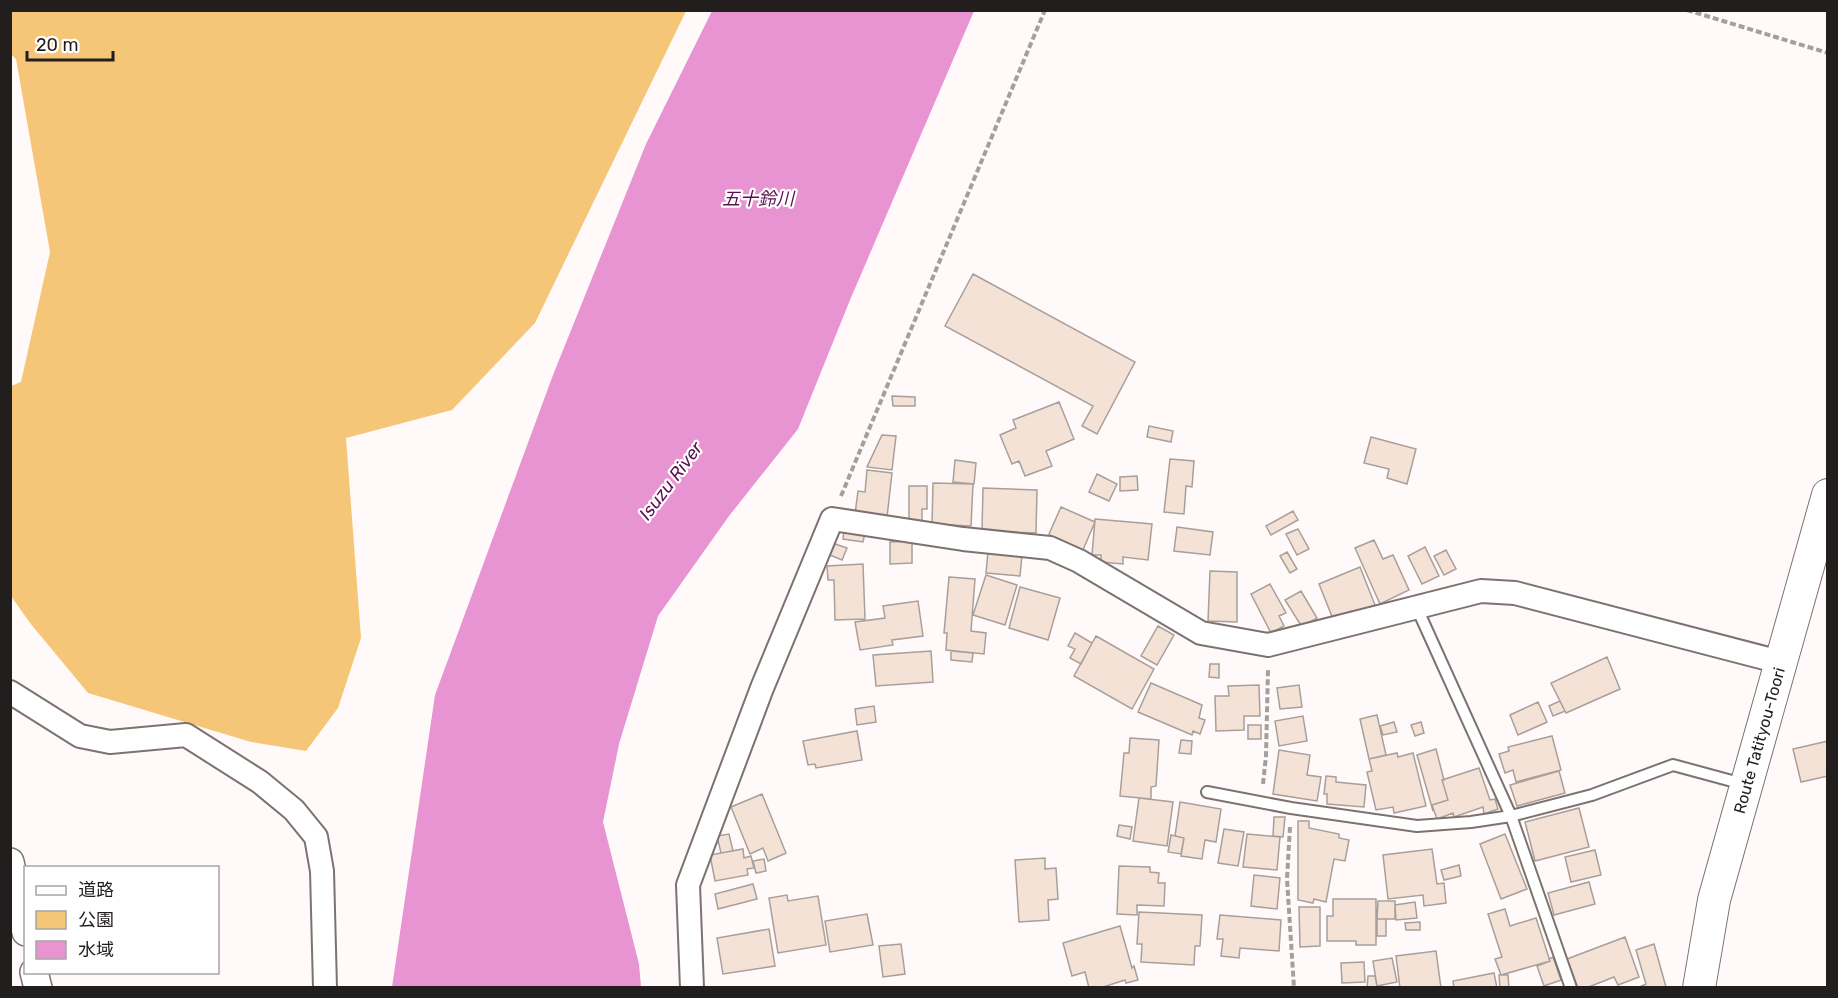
<svg xmlns="http://www.w3.org/2000/svg" width="1838" height="998" font-family="Rubik,'Noto Sans JP',sans-serif">
<rect width="100%" height="100%" fill="#fffaf9"/>
<path fill="#f6c678" d="M11 10 686 11 535 323 452 410 346 438 361 638 338 708 306 751 251 742 88 693 30 623 11 596V386L21 382 50 252 16 59 11 54Z"/>
<path fill="#e893d2" d="M712 11H974L850 300 798 429 729 516 658 616 619 744 603 822 639 964 641 987H392L435 695 553 375 646 144Z"/>
<path fill="#f5e2d7" stroke="#a89f9a" stroke-width="1.5" d="M973 274 1135 362 1097 434 1082 426 1093 406 945 326Z
M892 396 915 397V406H893Z
M1059 402 1074 439 1046 451 1052 466 1025 476 1019 461 1012 464 1000 435 1016 428 1013 420Z
M1149 426 1173 431 1171 442 1147 437Z
M882 435 896 436 892 470 867 467Z
M1371 437 1416 449 1407 484 1387 478 1389 469 1364 463Z
M1170 459 1194 461 1192 487 1186 486 1184 514 1164 512Z
M955 460 976 463 974 484 953 482Z
M867 470 892 473 887 517 855 514 858 491 865 492Z
M1097 474 1117 484 1109 501 1089 492Z
M1137 476 1138 490 1120 491V477Z
M933 483 973 484 971 526 932 524Z
M909 486H927V509H922V522H909Z
M983 488 1037 490 1036 533 982 531Z
M1061 507 1095 522 1082 552 1055 540 1049 534Z
M1293 511 1298 520 1271 535 1266 526Z
M1095 519 1152 524 1148 560 1123 557V564L1101 562V555H1092Z
M1177 527 1213 532 1210 555 1174 551Z
M1298 529 1309 549 1297 555 1286 534Z
M844 530 865 533 863 542 843 539Z
M1374 540 1383 559 1393 555 1409 590 1380 604 1355 548Z
M912 541V563L890 564V542Z
M835 544 847 548 842 560 830 555Z
M1425 547 1439 576 1422 584 1408 556Z
M1446 550 1456 569 1444 575 1434 556Z
M988 551 1022 555 1020 576 986 573Z
M1287 552 1297 569 1290 573 1280 556Z
M863 564 865 619 835 620 834 580H828L827 566Z
M1360 567 1375 605 1353 614 1352 611 1333 619 1319 584Z
M1210 571 1237 572V622L1208 621Z
M986 575 1017 585 1005 625 973 615Z
M949 577 975 579 971 631 986 633 984 654 946 650 947 633H944Z
M1270 584 1286 613 1279 616 1284 626 1271 633 1251 594Z
M1020 587 1060 598 1048 640 1009 628Z
M1301 591 1317 618 1302 627 1285 600Z
M918 601 923 636 892 640 893 645 860 650 855 622 885 618 883 606Z
M1158 626 1174 635 1157 665 1141 656Z
M1075 633 1092 643 1081 664 1070 658 1075 649 1068 646Z
M1096 636 1154 669 1132 709 1074 676Z
M931 651 933 682 876 686 873 655Z
M951 651 973 653 972 662 951 660Z
M1607 657 1620 689 1566 713 1551 683Z
M1210 664H1219V678L1209 677Z
M1151 683 1202 705 1199 718 1205 720 1200 734 1193 731 1192 735 1138 712Z
M1259 685 1260 716H1244V730L1216 731 1215 696H1229L1228 686Z
M1299 685 1302 707 1280 709 1277 688Z
M1560 701 1565 711 1553 716 1549 706Z
M1538 702 1547 722 1518 735 1510 715Z
M874 706 876 722 857 725 855 709Z
M1377 715 1386 755 1369 759 1360 719Z
M1303 716 1307 741 1279 746 1275 721Z
M1394 722 1397 732 1383 735 1380 726Z
M1421 722 1424 733 1415 736 1411 725Z
M1248 725H1261V739H1248Z
M857 731 862 760 816 768 815 764 808 765 803 741Z
M1552 736 1561 770 1516 782 1513 770 1505 773 1499 754 1509 751 1508 747Z
M1130 738 1159 740 1156 786 1151 787V799L1120 796 1124 753H1129Z
M1181 740 1192 741 1191 754 1179 753Z
M1828 741V776L1801 782 1793 749Z
M1436 749 1444 780H1442L1448 800 1432 805 1433 811 1417 755Z
M1279 750 1310 755 1307 775 1321 777 1317 801 1273 794Z
M1397 753 1398 757 1413 753 1426 806 1394 813 1393 807 1376 810 1367 772 1372 771 1369 759Z
M1479 768 1490 800 1495 799 1498 809 1484 814 1483 807 1454 817 1453 813 1437 819 1432 805 1448 800 1442 780Z
M1559 771 1565 793 1517 806 1510 785Z
M1326 776 1336 777V782L1366 785 1364 807 1327 804V794H1324Z
M762 794 786 853 768 861 763 848 750 854 731 807Z
M1139 798 1173 802 1167 846 1133 841Z
M1180 802 1221 809 1216 842 1205 840 1202 859 1181 856 1184 838 1175 836Z
M1579 808 1589 847 1535 861 1525 822Z
M1274 817H1285L1283 837 1273 836Z
M1298 821H1309V828L1339 834V838L1349 840 1345 861 1334 859 1326 902 1314 899 1313 903 1298 900Z
M1119 825 1132 827 1130 839 1117 836Z
M1224 829 1244 832 1238 866 1218 863Z
M729 834 733 851 721 853 717 836Z
M1247 834 1280 837 1277 870 1243 867Z
M1505 834 1527 889 1501 899 1480 844Z
M1171 835 1184 838 1181 854 1168 852Z
M743 849 744 858 751 856 754 868 747 869 748 875 715 881 710 855Z
M1432 849 1437 884 1444 883 1446 903 1424 906 1423 895 1388 899 1383 855Z
M1595 850 1601 875 1571 882 1565 857Z
M1045 858V869L1056 868 1058 899 1048 900 1049 920 1019 922 1015 860Z
M764 859 766 871 756 873 753 861Z
M1459 865 1461 876 1444 880 1441 870Z
M1119 866 1150 867V872L1159 873 1158 883H1165L1164 906 1137 905V915L1117 914Z
M1254 875 1280 878 1277 909 1251 906Z
M1589 882 1595 904 1554 915 1548 893Z
M753 884 757 899 718 909 715 894Z
M787 895 788 901 818 896 826 945 778 953 769 898Z
M1333 899H1376V945H1356V941H1327V916H1333Z
M1378 901H1395V919H1377Z
M1415 902 1417 918 1396 920 1395 905Z
M1299 907H1320V946L1300 947Z
M1505 909 1510 926 1536 918 1550 961 1501 975 1495 959 1502 957 1488 914Z
M1139 912 1202 915 1200 946H1195L1194 965 1141 962 1142 944H1137Z
M867 914 873 945 830 952 825 921Z
M1220 915 1281 920 1279 951 1240 948 1239 958 1221 956 1223 939H1217Z
M1377 919H1386V936H1377Z
M1420 922V930H1406L1405 923Z
M1120 926 1132 968 1134 966 1138 980 1126 983 1125 980 1100 988H1089L1085 972 1072 976 1063 943Z
M769 929 775 966 723 974 717 938Z
M1625 937 1639 977 1618 985 1614 977 1586 988H1578L1567 959Z
M901 944 905 974 883 977 879 946Z
M1654 944 1666 987 1637 988 1646 984 1636 950Z
M1436 951 1441 988H1400L1396 956Z
M1553 957 1561 980 1544 986 1537 966 1550 961 1549 959Z
M1392 958 1397 982 1377 986 1373 961Z
M1364 962 1365 982 1342 983 1341 963Z
M1494 973 1497 988H1454L1453 981Z
M1499 975H1508L1509 988H1500Z
M1368 976H1375L1377 986 1382 985 1383 988H1367Z"/>
<g fill="none" stroke-linecap="round" stroke-linejoin="round">
<g stroke="#7c7270" stroke-width="14">
<path id="service" d="M1416 606 1511 816 1571 988
M1207 792 1291 808 1417 826 1471 822 1511 816 1592 795 1673 765 1743 784"/>
</g>
<g stroke="#7c7270" stroke-width="26">
<path id="minor" d="M10 692 80 736 110 742 186 735 260 782 294 810 316 837 322 871 325 988
M692 988 688 885 762 688 832 519 963 539 1050 548 1079 561 1201 633 1268 645 1481 591 1515 593 1780 662"/>
</g>
<g stroke="#7c7270" stroke-width="30">
<path id="tertiary" d="M10 862 26 932
M34 972 38 988"/>
</g>
<g stroke="#7c7270" stroke-width="34">
<g id="secondary">
<path id="s1" d="M1699 988 1714 900 1828 495"/>
</g>
</g>
<path stroke="#a39f9e" stroke-width="4" stroke-dasharray="6 3" stroke-linecap="butt" d="M1687 10 1828 53
M841 496 1045 10
M1263 784 1266 756 1268 668
M1290 827 1287 879 1294 988"/>
<use href="#service" stroke="#fff" stroke-width="10"/>
<use href="#minor" stroke="#fff" stroke-width="22"/>
<use href="#tertiary" stroke="#fff" stroke-width="27"/>
<use href="#secondary" stroke="#fff" stroke-width="32"/>
</g>
<g text-anchor="middle" stroke-width="4.5" stroke-linejoin="round" paint-order="stroke">
<g font-size="16" fill="#221e1d" stroke="#fff">
<text dy="6" stroke="none"><textPath href="#s1" startOffset="255">Route Tatityou-Toori</textPath></text>
</g>
<g font-size="18" font-style="italic" fill="#5c114f" stroke="#fff">
<text x="758" y="205">五十鈴川</text>
<text transform="translate(671 481) rotate(-53)" y="6">Isuzu River</text>
</g>
</g>
<rect width="1838" height="998" fill="none" stroke="#221e1d" stroke-width="24"/>
<rect x="24" y="866" width="195" height="108" fill="#ffffff" stroke="#a7a5a5" stroke-width="1.5"/>
<rect x="36" y="886" width="30" height="9" fill="#ffffff" stroke="#a7a5a5" stroke-width="1.5"/>
<text x="78" y="896" font-size="18" fill="#221e1d">道路</text>
<rect x="36" y="911" width="30" height="18" fill="#f6c678" stroke="#a7a5a5" stroke-width="1.5"/>
<text x="78" y="926" font-size="18" fill="#221e1d">公園</text>
<rect x="36" y="941" width="30" height="18" fill="#e893d2" stroke="#a7a5a5" stroke-width="1.5"/>
<text x="78" y="956" font-size="18" fill="#221e1d">水域</text>
<path d="M27 51v9h86v-9" fill="none" stroke="#221e1d" stroke-width="3"/>
<text x="36" y="51" font-size="18" fill="#221e1d" stroke="#ffffff" stroke-width="4.5" paint-order="stroke">20 m</text>
</svg>
